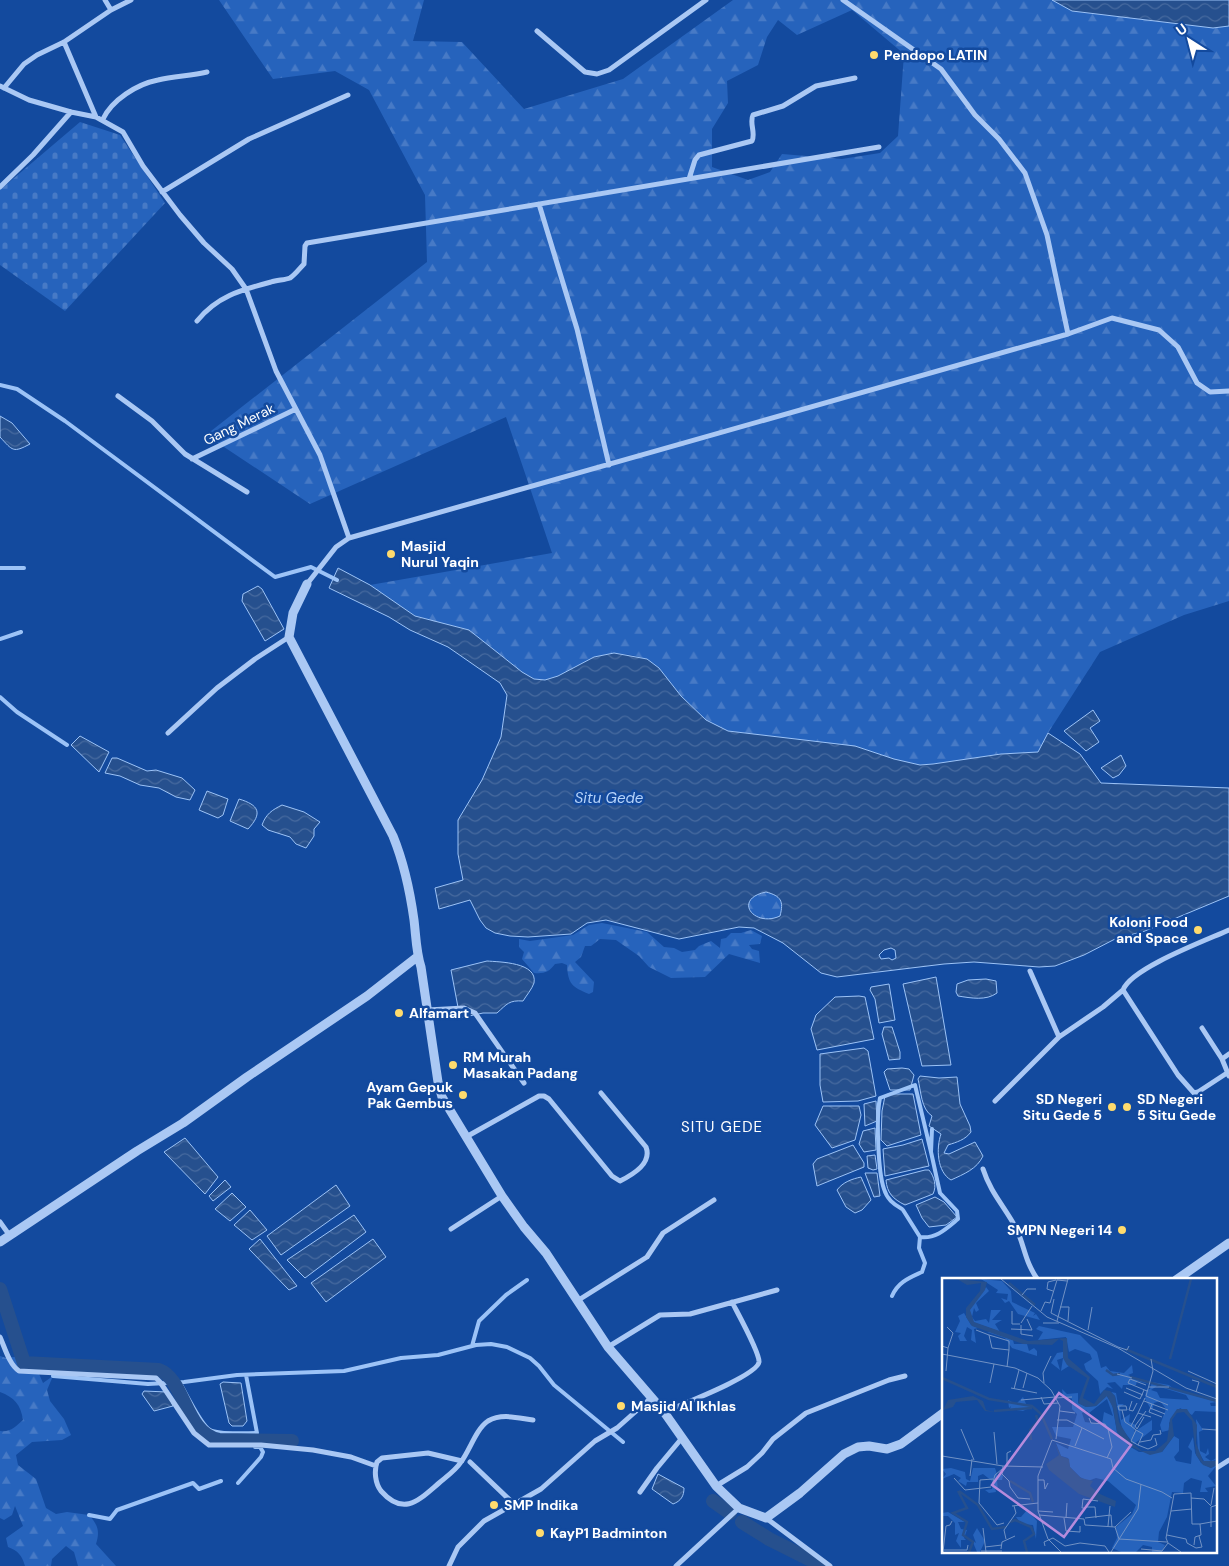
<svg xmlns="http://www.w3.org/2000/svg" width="1229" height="1566" font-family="'DM Sans',sans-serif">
<defs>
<pattern id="forest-firs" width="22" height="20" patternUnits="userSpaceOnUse" patternTransform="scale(1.25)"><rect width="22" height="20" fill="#2663bc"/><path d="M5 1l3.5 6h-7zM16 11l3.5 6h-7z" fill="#477ac6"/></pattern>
<pattern id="cemetery-stones" width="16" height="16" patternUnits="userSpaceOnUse" patternTransform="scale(1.25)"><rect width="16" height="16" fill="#2663bc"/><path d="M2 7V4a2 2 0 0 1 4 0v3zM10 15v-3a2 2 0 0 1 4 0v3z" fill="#477ac6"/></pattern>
<pattern id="water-waves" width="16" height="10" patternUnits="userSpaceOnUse" patternTransform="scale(1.25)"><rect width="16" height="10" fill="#26508e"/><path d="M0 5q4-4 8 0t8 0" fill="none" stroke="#476a9f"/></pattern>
</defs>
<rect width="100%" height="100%" fill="#134a9e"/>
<path fill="url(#forest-firs)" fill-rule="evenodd" d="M219 0H424L413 41 462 42 524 109 623 79 733 0H1052L1072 11 1213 28 1229 26V601L1184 615 1100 652 1048 733 1038 752 1001 754 933 764 920 765 779 737 727 731 706 720 681 696 659 668 647 659 631 655 614 653 594 657 558 676 545 680 534 679 522 672 469 630 415 616 370 585 552 553 506 417 310 504 206 435 427 262 425 195 369 90 335 71 273 79ZM852 10 904 54 898 136 880 153 842 159 782 154 770 172 748 180 712 167V129L728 103 727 81 758 65 767 37 778 20 797 35Z
M766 878 798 926 749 917C744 900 753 888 766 878Z
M602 923 647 932 664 947 674 948 682 952 695 950 699 946 711 941 720 948 721 939 726 938 731 933H741L751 930 762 936 760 944 749 945 752 949 759 951 760 963 729 954 705 977 671 978 649 967 639 956 616 940 600 939 591 946H585L581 957 575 962 594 982 593 992 589 994C572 987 568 984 567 965L562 963 555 964C549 972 544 974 534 973L522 959 524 952 519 947V939L530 941 573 935 589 925Z
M0 1356 6 1358 22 1356 24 1362 36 1367 43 1383 53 1376 47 1390 50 1401 64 1419 71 1435 62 1440 32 1442 16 1455 18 1465 36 1479 46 1508 56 1514 67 1512 89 1515C98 1525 100 1531 96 1544L116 1566H78L74 1552 66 1546 52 1559 51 1566H25C22 1555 18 1551 8 1547L6 1538 23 1526 15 1506 12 1515 4 1520 0 1518V1431C10 1433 16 1426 23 1420 21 1405 14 1397 0 1392Z"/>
<path fill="url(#cemetery-stones)" d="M80 122 120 135 165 203 65 311 0 265V190Z"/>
<path fill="url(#water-waves)" stroke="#9cc3f7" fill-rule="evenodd" d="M1052 0H1229V26L1213 28 1072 11Z
M0 416 12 423 30 444C13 453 13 451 0 437Z
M338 568 370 585 415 616 469 630 522 672 534 679 545 680 558 676 594 657 614 653 647 659 659 668 681 696 706 720 728 731 855 746 894 759 920 765 933 764 1001 754 1038 752 1048 733 1080 754 1101 783 1229 788V896L1145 931 1115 939 1084 955 1055 966 1039 967 974 962 944 964 837 977 821 973 783 943 754 928 739 927 679 939 606 920 587 923 571 934 528 937 510 936 495 933 486 928 480 920 470 900 439 909 435 888 463 880 458 854V820L482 780 501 737 507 695 500 683 448 647 410 630 389 617 329 588ZM766 892C781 896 784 901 780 916 754 928 732 899 766 892ZM891 948 895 950 896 958 892 960 889 958 881 959 879 955 884 950Z
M258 586 262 589 284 629 265 641 242 601 243 594Z
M1093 710 1100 721 1090 728 1099 742 1086 751 1064 731Z
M80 736 109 752 99 772 71 745Z
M1121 755 1126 766 1119 775 1113 778 1101 768Z
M112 758H117L147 771 156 770 182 778 195 790 190 800 176 797 159 788 140 785 120 776 105 773Z
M207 791 228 799 223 815 218 818 199 810Z
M239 799C259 805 263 813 248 829L230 821Z
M282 805 304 812 320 822 314 829V836L306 848 296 844 290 837 268 830 262 825C266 814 272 810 282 805Z
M487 961C499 962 538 962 534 983 532 989 526 996 523 1001 509 1000 507 1004 497 1013H483L460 1018 451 970Z
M936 977 951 1065 922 1066 903 984Z
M986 979 996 981 997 993C986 1001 971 998 958 996L956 992 957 984 968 980Z
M889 984 895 1020 879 1023 875 999 870 990 871 987Z
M859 996 865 997 874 1039 817 1050 811 1029 816 1015 835 997Z
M884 1027H892L900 1052V1059L889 1060 882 1034Z
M864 1048 868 1051 876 1096 858 1101 823 1102 820 1085V1054Z
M902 1068 909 1069 914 1075 910 1090H890L884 1072 887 1069Z
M920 1076 939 1078 957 1077 960 1104 970 1126 971 1132C965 1140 957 1142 948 1145L944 1153 949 1154 975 1142 983 1156C977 1169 964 1174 951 1180 937 1172 936 1148 941 1134L929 1126 932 1116C921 1109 921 1091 918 1079Z
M888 1094H913L921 1135 887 1146 881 1140 882 1111 885 1096Z
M876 1101 877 1121 865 1126 864 1104Z
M823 1106H859L861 1115 855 1140 832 1148 815 1125Z
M875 1128 876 1150 864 1152 859 1144 863 1131Z
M185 1138 218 1177 205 1194 164 1152Z
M922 1139 929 1166 885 1176 883 1149 903 1145Z
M853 1145 864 1163V1167L817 1186 813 1164 817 1159Z
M875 1155 877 1169 873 1170 868 1168 867 1156Z
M925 1170H929C934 1176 937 1186 933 1194L905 1205C893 1199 887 1193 886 1180Z
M865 1173H877L880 1196 874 1197Z
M861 1177 871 1200 862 1210 855 1213 846 1207 837 1190C843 1182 852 1179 861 1177Z
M225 1180 231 1187 213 1201 209 1196Z
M336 1185 350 1206 281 1255 267 1236Z
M232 1193 246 1207 230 1221 215 1209Z
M935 1197 944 1202 957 1217 946 1225 929 1227 922 1218 916 1205Z
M250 1210 267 1230 252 1240 234 1225Z
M354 1215 366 1232 305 1278 287 1260Z
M260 1239 297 1286 289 1290 249 1249Z
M373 1239 386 1257 326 1302 311 1283Z
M223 1382 241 1383 247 1421 243 1426H232L229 1423 220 1384Z
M144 1391 167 1392 173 1406 154 1411 142 1394Z
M658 1474 684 1488C684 1496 681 1501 673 1504L652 1489Z"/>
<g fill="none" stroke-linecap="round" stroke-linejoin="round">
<path stroke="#9cc3f7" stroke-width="4" d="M0 385 17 389 65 421 275 577 311 567 337 580
M0 568H24
M0 639 21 632
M0 697 17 712 67 745
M902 1209C893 1204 887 1199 884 1189 878 1172 876 1116 880 1098L915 1085 931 1152
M920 1237C936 1239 946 1229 958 1219L957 1211 940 1193 931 1152 932 1129
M892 1296C898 1282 909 1278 922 1272L925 1263 919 1248 920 1237 903 1210
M472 1346 479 1321 506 1295 527 1280
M53 1376 148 1384 184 1382 237 1375 344 1371 401 1358 438 1355 476 1345 491 1344 507 1347 530 1358 539 1366 554 1385 623 1442
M180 1383C186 1393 201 1425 210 1430 219 1435 245 1433 257 1433L246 1375
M238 1483 261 1457 263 1452 260 1447H255
M89 1515 110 1519 117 1510 193 1483 199 1489 221 1481"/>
<path stroke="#26508e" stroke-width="14" d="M0 1289 24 1363 159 1370C185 1379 185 1434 219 1440L292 1441
M713 1501 730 1513
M742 1522 769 1539 823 1566"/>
<path stroke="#aac8f4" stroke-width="5" d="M105 0 111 10
M843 0 941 69 975 115 999 139 1025 173 1047 235 1068 334
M537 31 585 72 597 74 609 70 706 0
M64 42 96 117
M0 86 29 100 71 112 96 117 123 132 143 166 180 215 204 243 232 269 246 289 276 371 320 455 349 538
M4 88 24 64 37 55 64 42 111 10 131 0
M103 119C112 100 137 84 158 80 174 76 191 76 207 72
M689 179 695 160 699 155 752 141C756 133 749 123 753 115L783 106 816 86 855 78
M0 187 33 155 71 112
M162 192 249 139 348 95
M539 204 577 329 609 465
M197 321C217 296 241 290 271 282 277 280 285 280 290 278 295 275 300 268 304 264L305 246 307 243 879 147
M118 396 152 421 185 454 247 492
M192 459 296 409
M307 584 336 547 349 538 1068 334 1112 318 1159 330 1178 347 1197 383 1210 392 1229 391
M168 733 217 688 255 659 289 637
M1030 971 1059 1037
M428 1010 464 1008 475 1013 524 1083
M1202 1028 1222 1059 1229 1076
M1222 1059 1229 1054
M1227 1073 1198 1092 1194 1093 1178 1075 1123 990C1131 968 1207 940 1229 930
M995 1101 1059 1037 1103 1007 1123 990
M466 1137 539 1096H544L549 1099 612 1176 620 1181C634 1174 652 1163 646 1147L601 1093
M983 1169C991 1194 1006 1208 1017 1230 1025 1248 1025 1262 1038 1280
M0 1222 10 1236
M451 1229 502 1196
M577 1301 647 1257 663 1233 714 1200
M0 1337C5 1348 9 1364 19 1371L156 1378 160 1382 194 1433 209 1445H261L313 1450 351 1457 376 1466
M608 1347 660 1315 690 1314 777 1290
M664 1412C680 1405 757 1376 759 1362 760 1353 737 1312 732 1302
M462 1461 428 1453 382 1458 377 1462C374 1471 375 1483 381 1491 404 1517 419 1500 439 1483 446 1477 456 1470 461 1462 470 1450 476 1429 488 1421 502 1413 518 1418 533 1420
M470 1462 515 1505
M1215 1469 1229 1460
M716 1486 747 1467 762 1453 773 1439 806 1413 889 1380 905 1376
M640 1492 657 1468 682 1438
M766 1518 830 1566
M449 1566 458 1547 484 1521 541 1489 595 1441 617 1428 652 1397
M676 1566 739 1508"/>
<path stroke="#aac8f4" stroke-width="9" d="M307 584 293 613 289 637 393 836C404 863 410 891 414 920 416 936 416 952 421 967L438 1082 442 1097 502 1196 524 1227 546 1253 608 1347 664 1412 716 1486 739 1508 766 1518 800 1493 844 1454 858 1447 869 1446 887 1449 901 1444 943 1413
M0 1242 137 1151 183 1123 247 1077 367 996 417 957
M1176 1280 1229 1243"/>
</g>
<g fill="#ffdb6d" stroke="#134a9e" stroke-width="2">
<circle cx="874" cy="55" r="5"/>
<circle cx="391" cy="554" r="5"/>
<circle cx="1198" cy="930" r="5"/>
<circle cx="399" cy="1013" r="5"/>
<circle cx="453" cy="1065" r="5"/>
<circle cx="463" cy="1095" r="5"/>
<circle cx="1112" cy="1107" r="5"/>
<circle cx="1127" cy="1107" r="5"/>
<circle cx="1122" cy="1230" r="5"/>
<circle cx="621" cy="1406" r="5"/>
<circle cx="494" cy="1505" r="5"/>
<circle cx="540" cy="1533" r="5"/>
</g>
<g text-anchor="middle" stroke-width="5" stroke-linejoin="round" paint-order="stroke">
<g font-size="14" font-weight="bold" fill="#fff" stroke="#134a9e" text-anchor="start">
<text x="884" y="60">Pendopo LATIN</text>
<text x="401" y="551">Masjid<tspan x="401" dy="16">Nurul Yaqin</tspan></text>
<text x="1188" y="927" text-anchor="end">Koloni Food<tspan x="1188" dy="16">and Space</tspan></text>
<text x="409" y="1018">Alfamart</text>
<text x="463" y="1062">RM Murah<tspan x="463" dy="16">Masakan Padang</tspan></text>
<text x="453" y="1092" text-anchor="end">Ayam Gepuk<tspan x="453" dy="16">Pak Gembus</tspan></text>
<text x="1102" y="1104" text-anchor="end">SD Negeri<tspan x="1102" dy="16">Situ Gede 5</tspan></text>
<text x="1137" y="1104">SD Negeri<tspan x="1137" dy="16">5 Situ Gede</tspan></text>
<text x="1112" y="1235" text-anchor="end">SMPN Negeri 14</text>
<text x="631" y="1411">Masjid Al Ikhlas</text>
<text x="504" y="1510">SMP Indika</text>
<text x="550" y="1538">KayP1 Badminton</text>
</g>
<g font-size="14" fill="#fff" stroke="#134a9e">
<text transform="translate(239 424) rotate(-26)" y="5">Gang Merak</text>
</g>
<g font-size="15" font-style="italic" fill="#b6d3fa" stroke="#134a9e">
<text x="609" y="803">Situ Gede</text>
</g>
<g font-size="15" letter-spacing="1" fill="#fff" stroke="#134a9e">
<text x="722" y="1132">SITU GEDE</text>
</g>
</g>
<g transform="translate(942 1278)">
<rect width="275" height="275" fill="#134a9e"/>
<path d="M39 1 60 3 69 13 70 24 93 35 91 38 94 36 98 42 76 36 67 23 63 25 59 20 65 22 66 16 54 15 56 12ZM44 9 47 13 34 25 37 32 34 34 32 30 30 39 33 43 44 41 47 45 49 32H59L50 42H60L53 46 58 54 31 44 28 41V31ZM22 35 29 47 36 50 32 51 34 65 29 62 30 52 25 49 22 58 25 63H18L16 58 19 55 13 54 18 43 16 38ZM97 48 138 57 155 74 159 90 164 88 168 93 182 95 190 87 191 95 186 97 208 106 195 103 194 107H181L180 111 173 104 165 105 171 111 165 109 158 116 156 103 144 92 142 86 150 81 148 76 133 71 127 74 124 59 96 62 101 54 94 51ZM45 54H52L71 62 72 66H85L87 73 92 70 95 73V78L70 70 63 60ZM121 74 127 88 119 93 121 80 115 82 118 92 109 85 115 75ZM210 104 227 107 233 112 275 124 268 125 269 128H275V134L253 133 250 137 238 130 227 145 228 152 220 154 218 147 224 131 218 123 212 125 210 133 203 121 204 112 208 111ZM215 108 244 117 247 122 218 120 215 114 209 112ZM120 111 125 116 136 115V125L144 129 154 128 164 117 170 126 175 154 187 168 197 174H220L232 158 237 161V173L232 179 234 183 249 186 250 173 246 169 251 159 253 175 259 185 269 190 275 187 266 198 274 208 263 210 266 214H258L260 203 249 200 242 205 241 215 230 214 225 239 217 254 216 264 223 267 220 274H210V269L201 267 194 274H179L170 270 175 260 174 249 190 236 194 227 166 203 154 200 146 203 138 199 128 189 126 180 119 178 114 165 126 171 129 161 114 158 110 149H131L135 136 130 131V121L121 118ZM165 121 171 138 162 134 160 146 143 144 140 135 144 132 147 135ZM169 114 174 115 176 126H182L178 129 179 142 188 136 187 144 194 147 192 154 210 142V152L192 166 180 151 173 118ZM81 119 85 128H91L81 133 68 131 69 128 67 130 66 122 74 126ZM254 141 261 152 257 154 258 173 264 176 266 170 267 176 263 179 269 183 275 180 273 182 267 184 262 183 256 173ZM9 190 23 194 24 201 28 203 31 190H53L56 199 58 194 61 198 60 202H55L56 213 53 209 54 214 47 215 43 212 50 211 52 200 50 203 41 196 36 198V204H25L24 208 16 203 19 200 12 196 0 201 4 196 0 191ZM85 232 95 243 94 261 91 247 79 246 74 239H79ZM6 234 23 244H16L19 251 25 252 22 260 24 262H19V270L14 263 17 255 13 257V245L6 238H0V235ZM35 250 43 263 38 274H35L30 262 34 265 31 257Z" fill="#2663bc" fill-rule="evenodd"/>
<path d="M15 1 45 4 43 12 28 32 32 44 86 63 125 60 126 80 148 99 141 120 152 126 162 112 168 113 173 118 177 144 189 164 200 173H213L225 163 228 141 235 131H245L255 147 254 165 261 183H275V187L269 190 261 187 254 177 250 143 242 134 235 135 230 142 232 158 220 174 208 177 187 168 175 154 171 130 165 118 154 128 144 129 136 125 145 100 125 87 121 80V63L117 61 110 67 81 66 30 48 24 39V30L38 13 39 5 25 7ZM31 118 41 123 44 132 53 134 43 133 35 122 14 124 11 129 1 132 6 122ZM112 163 119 178 127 181 128 189 139 200 151 203 148 208 158 216 174 223 173 229 137 216 107 192 104 186 117 177Z" fill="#26508e"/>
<path fill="none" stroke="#26508e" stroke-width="2.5" d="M67 5 93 27M183 71 275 109M228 81 249 1M164 92 171 97 178 96M188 99 275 123M0 100 47 121 90 128 99 136M52 133 90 130M99 136 110 161M89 162 88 152 96 143 94 137M68 203 88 215 91 224M16 213 25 230 11 235 25 244 21 257 31 264 27 274M17 213 36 227 50 251 64 249M68 244 73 242 89 249 92 256 82 263 85 274"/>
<path fill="none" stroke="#7192c5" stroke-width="1" d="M59 1 105 39 176 70 244 110 275 121M111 13 105 11 106 4 114 2M80 17 85 11H94M112 21 109 35 176 69 185 72 187 68M118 29H127L126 43M70 33V46H78M99 33 103 24 108 25 115 2 125 3M115 43 126 1M79 45 90 28M101 45H117M79 47V56L91 58M5 49 11 55 6 70M69 51 90 52 85 41M34 52 47 57 50 70 67 72 65 89M146 52 150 29M47 57 67 63V72M0 68 6 70 4 93M0 76 73 90 96 100 109 112 118 128 114 161M246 93 275 106M175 96 190 100M250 102 257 104 254 114M48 105 52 86M102 105 101 95 109 78M204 107 188 101 186 105 205 113M207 109H227M69 110 95 115M81 110 85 95M184 110 201 117M72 111 77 92M182 114 198 121 202 112M204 118 211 93 209 81M204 118 226 127M99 119 102 126 116 125M113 120 130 119M203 120 196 135 209 139M79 122 113 119M190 123 187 132 191 133 195 125M202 123 226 132M210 126 207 134 220 139M176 128H184L185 132H177ZM208 130 223 136M180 132 183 144 189 148M118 133 133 135M202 139 195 151 193 148 204 133M147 140 149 145 163 146 166 151 170 169 165 180M115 142H125L162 161M19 151 32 182M260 151 275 152M194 152 189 163 196 167 201 156 194 152 189 148 196 135M52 154 55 186M198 164 209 162 211 157 219 156 218 152M196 167 206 171 215 167 213 160M133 168 140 150M0 178 61 188 101 189M61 188 60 196 67 203 68 209 76 220 88 221M65 188V175L69 173M28 198 30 181M12 200 23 212 49 209M51 201 38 202 37 225 55 247 62 245M96 202H102L103 211 106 205M50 207 53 197 60 191M249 220 262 221 269 228M269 227 272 210M70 228 96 225M143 229H153L154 240M143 230H140L141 221 156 223M96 233 111 234M229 233 250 231M97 237 142 241 143 247 173 249 177 261M122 240 124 253 138 254V248M124 240 125 225M143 240 169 237 170 249M166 248 168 228M173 249 189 234M269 249V229L275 227M41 250 44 274M225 257 244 261 245 265 254 270 260 269 257 258M64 261 62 252 74 235 72 228M177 261 225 264M252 267 253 259 259 257 258 246 275 243M103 268 102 264 111 260 123 268 138 265 163 268 167 274M43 269 60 267M59 271 60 264 73 258M199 271 220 273 226 265M2 272H25L26 267M39 273H60M1 274 4 248 8 247 10 243M119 274 106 261 96 233V198L110 162 169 181 171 190 184 201 220 214 230 220M169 274 196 231 199 206M239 274 226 265 224 260 232 216 249 215 250 246H258"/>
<path fill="#b68bdc" fill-opacity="0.15" stroke="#b68bdc" stroke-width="2.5" d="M117 115 189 167 122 259 50 207Z"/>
<rect width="275" height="275" fill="none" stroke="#fff" stroke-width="2.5"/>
</g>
<g transform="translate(1189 40) rotate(324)" stroke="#134a9e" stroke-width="4" paint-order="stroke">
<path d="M0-4L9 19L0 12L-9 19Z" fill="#ffffff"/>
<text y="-8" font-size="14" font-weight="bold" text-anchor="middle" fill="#ffffff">U</text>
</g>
</svg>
